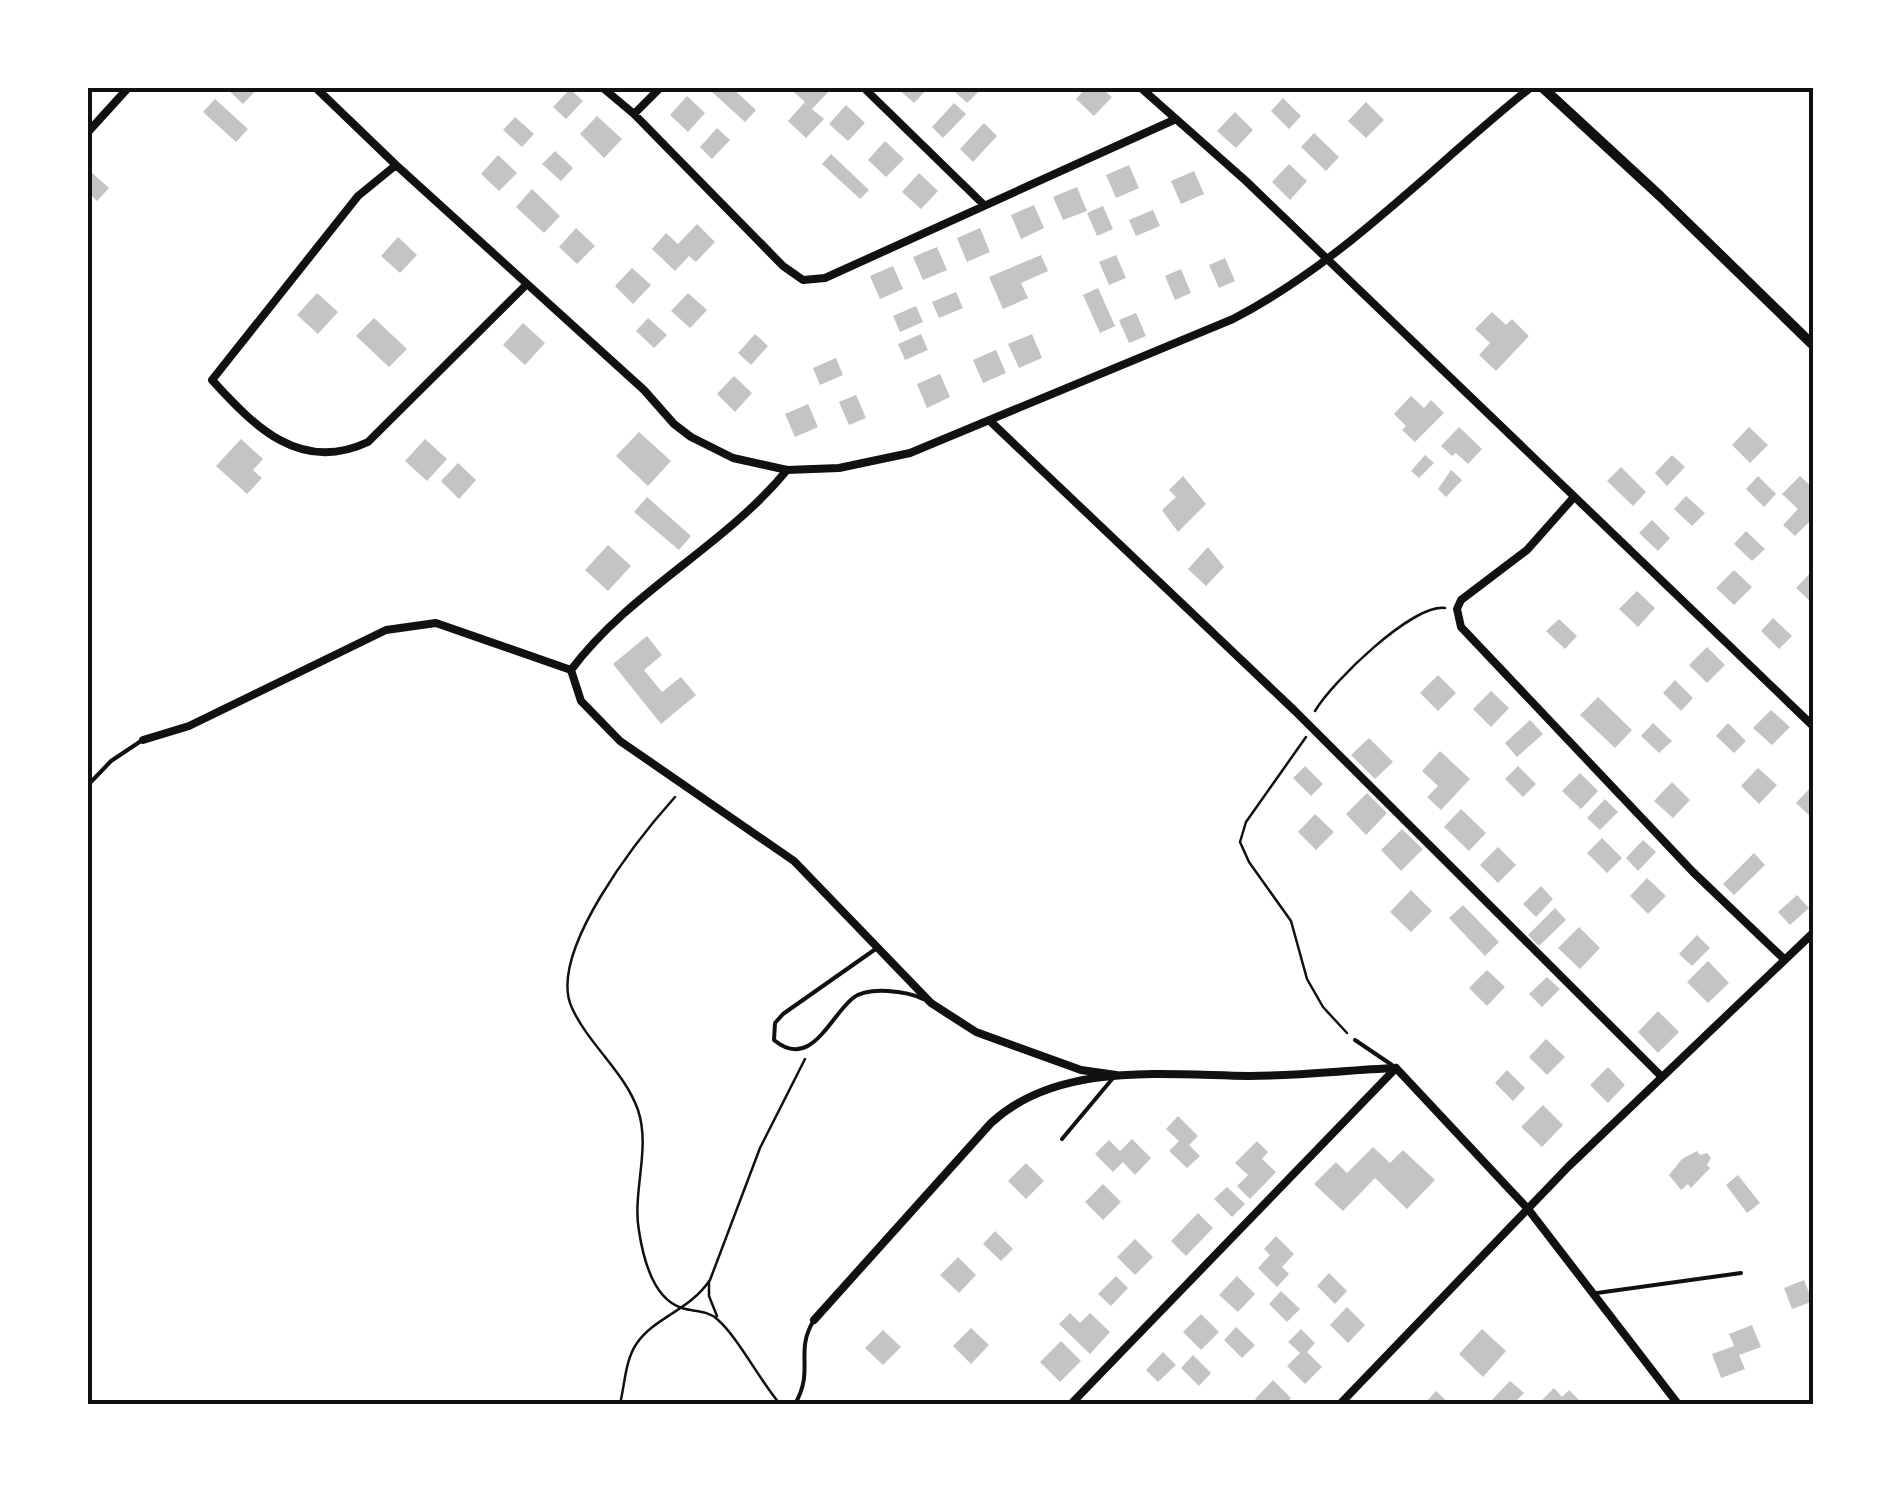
<svg xmlns="http://www.w3.org/2000/svg" width="1901" height="1492" font-family="'Exo 2',sans-serif">
<rect width="100%" height="100%" fill="#fff"/>
<path fill="#c4c4c4" d="M226 88H258L243 104Z
M715 88H732L756 110 745 122 712 92Z
M798 88H827L830 90 812 109 824 119 806 138 788 121 805 102 794 92Z
M897 88H928L914 103Z
M958 88H982L967 103 954 91Z
M1086 88H1101L1112 97 1094 116 1076 99Z
M570 89 583 101 566 119 553 107Z
M687 96 705 113 688 132 670 115Z
M1283 98 1301 116 1289 129 1271 111Z
M215 99 248 129 236 142 203 112Z
M1366 102 1384 120 1366 138 1348 121Z
M954 103 966 114 943 138 932 127Z
M846 105 865 123 848 141 829 124Z
M1235 112 1253 130 1236 148 1217 131Z
M597 116 622 139 604 158 580 134Z
M515 117 534 134 522 147 503 130Z
M984 123 997 136 973 162 960 149Z
M717 128 730 140 712 159 700 147Z
M1314 133 1339 157 1326 171 1301 147Z
M885 141 904 159 886 177 868 160Z
M555 151 573 168 561 181 542 164Z
M831 154 869 190 860 199 822 164Z
M498 155 517 173 499 191 481 174Z
M1289 164 1307 181 1290 200 1272 182Z
M1129 165 1139 188 1116 198 1106 175Z
M90 171 109 188 97 201 88 192Z
M1194 171 1204 194 1181 204 1171 181Z
M919 173 938 191 921 209 902 192Z
M1077 187 1087 211 1063 220 1053 197Z
M532 189 560 216 544 233 516 207Z
M1034 205 1044 228 1021 239 1011 215Z
M1103 206 1113 229 1097 236 1087 213Z
M1153 210 1160 226 1136 236 1129 220Z
M697 224 715 242 696 262 689 256 675 271 652 249 666 233 678 244Z
M576 228 595 246 577 264 559 247Z
M980 228 990 252 967 262 957 238Z
M398 237 417 255 400 273 381 256Z
M937 247 947 270 923 280 913 257Z
M1041 255 1048 271 1021 283 1028 298 1003 309 989 277Z
M1116 255 1126 278 1109 285 1099 262Z
M1225 258 1235 281 1219 288 1209 265Z
M893 266 903 289 880 299 870 276Z
M632 268 651 285 633 304 615 286Z
M1181 269 1191 293 1175 300 1165 276Z
M1098 288 1115 326 1100 333 1083 295Z
M956 292 963 308 939 318 932 302Z
M317 293 338 312 318 334 297 315Z
M688 293 707 310 690 328 671 311Z
M916 306 923 322 900 332 893 316Z
M1492 312 1506 325 1512 319 1529 336 1496 371 1479 355 1490 343 1475 329Z
M1136 313 1146 336 1129 343 1119 320Z
M374 318 407 349 389 367 356 336Z
M648 318 667 335 654 348 636 331Z
M523 323 545 343 525 365 503 345Z
M755 334 768 346 751 365 738 353Z
M921 334 928 350 905 360 898 344Z
M1032 334 1042 358 1019 368 1008 344Z
M996 350 1006 373 983 383 973 360Z
M836 358 843 375 820 385 813 368Z
M940 374 950 397 927 408 917 384Z
M734 376 752 393 735 412 717 394Z
M856 395 866 418 849 425 839 402Z
M1411 396 1424 408 1431 400 1444 413 1415 442 1402 430 1406 426 1394 414Z
M808 404 818 427 795 437 785 414Z
M1459 427 1482 449 1468 464 1456 453 1452 456 1441 446Z
M1749 427 1768 445 1750 463 1732 445Z
M639 432 671 461 648 486 616 456Z
M241 439 263 459 253 470 262 478 247 494 216 466Z
M425 439 447 459 427 481 405 461Z
M1425 455 1434 463 1419 478 1411 471Z
M1672 455 1685 467 1667 486 1655 473Z
M458 463 476 480 459 499 441 481Z
M1621 467 1646 492 1633 506 1607 481Z
M1451 470 1462 480 1446 497 1438 489Z
M1183 476 1206 504 1178 532 1162 510 1176 497 1169 490Z
M1758 476 1776 494 1764 507 1746 489Z
M1800 476 1814 489V517L1795 536 1783 525 1798 509 1782 494Z
M1686 496 1705 513 1692 526 1674 509Z
M647 497 691 536 679 550 634 512Z
M1652 520 1670 538 1658 551 1639 533Z
M1746 531 1765 549 1752 561 1734 544Z
M608 545 631 566 608 591 585 570Z
M1208 547 1224 567 1206 586 1188 569Z
M1814 569V595L1809 600 1796 588Z
M1734 570 1752 587 1734 605 1716 588Z
M1637 591 1655 608 1638 627 1619 609Z
M1773 618 1792 636 1779 649 1761 631Z
M1559 619 1577 636 1565 649 1546 631Z
M647 636 662 655 644 670 662 692 681 677 696 695 661 724 613 664Z
M1707 647 1725 665 1707 683 1689 665Z
M1438 675 1456 693 1438 711 1420 693Z
M1675 680 1693 698 1681 711 1663 693Z
M1491 691 1509 708 1491 727 1473 709Z
M1598 697 1632 730 1615 748 1580 715Z
M1771 710 1790 727 1772 745 1753 728Z
M1530 720 1543 734 1517 757 1505 743Z
M1653 723 1672 741 1659 753 1641 736Z
M1728 723 1746 741 1734 753 1716 736Z
M1369 738 1393 762 1375 779 1351 755Z
M1440 751 1470 779 1441 810 1427 797 1438 786 1422 771Z
M1305 766 1323 784 1311 796 1293 778Z
M1518 766 1536 784 1523 797 1505 779Z
M1758 768 1777 785 1759 804 1741 786Z
M1580 773 1598 791 1581 809 1562 791Z
M1672 782 1690 800 1673 818 1654 801Z
M1814 784V820L1796 803Z
M1367 793 1387 813 1366 835 1346 814Z
M1605 799 1618 812 1600 830 1587 818Z
M1461 809 1486 833 1469 851 1444 827Z
M1315 814 1334 832 1316 850 1298 832Z
M1402 829 1423 849 1401 871 1381 850Z
M1602 838 1622 858 1607 873 1587 853Z
M1643 840 1656 852 1638 871 1626 858Z
M1498 847 1516 865 1498 883 1480 865Z
M1754 853 1765 865 1734 895 1723 884Z
M1647 878 1666 896 1648 914 1630 896Z
M1541 886 1553 899 1536 917 1523 904Z
M1411 890 1432 911 1411 932 1390 912Z
M1797 895 1809 908 1790 925 1778 912Z
M1463 905 1499 942 1485 956 1449 918Z
M1555 908 1566 920 1539 946 1528 935Z
M1579 927 1600 948 1580 969 1558 948Z
M1697 935 1710 948 1692 966 1679 954Z
M1708 961 1729 983 1708 1003 1687 982Z
M1487 970 1505 987 1487 1006 1469 988Z
M1547 977 1560 989 1542 1007 1529 994Z
M1658 1011 1679 1032 1658 1053 1638 1032Z
M1546 1039 1565 1057 1547 1075 1529 1057Z
M1608 1067 1625 1085 1608 1103 1590 1085Z
M1507 1070 1525 1088 1513 1101 1495 1083Z
M1543 1105 1563 1125 1542 1147 1521 1127Z
M1178 1116 1198 1136 1189 1145 1200 1156 1187 1168 1169 1151 1179 1141 1166 1129Z
M1132 1139 1151 1158 1135 1175 1123 1162 1113 1172 1095 1154 1109 1140 1120 1151Z
M1257 1141 1268 1152 1262 1159 1276 1172 1250 1199 1237 1186 1248 1175 1235 1163Z
M1373 1147 1390 1163 1403 1150 1435 1180 1407 1209 1375 1178 1343 1211 1314 1184 1336 1162 1347 1173Z
M1697 1151 1700 1155 1707 1153 1711 1158 1707 1165 1710 1168 1691 1188 1688 1184 1681 1190 1669 1175 1682 1159Z
M1026 1163 1044 1181 1026 1199 1008 1181Z
M1738 1175 1760 1203 1747 1213 1726 1185Z
M1103 1184 1121 1202 1103 1220 1085 1202Z
M1227 1187 1245 1204 1232 1217 1214 1199Z
M1198 1213 1213 1228 1186 1256 1171 1241Z
M995 1231 1013 1249 1001 1261 983 1244Z
M1276 1236 1294 1254 1282 1267 1289 1274 1277 1287 1258 1268 1270 1255 1264 1249Z
M1135 1239 1153 1257 1135 1275 1117 1257Z
M958 1257 976 1275 959 1293 940 1275Z
M1329 1273 1347 1291 1335 1304 1317 1286Z
M1116 1276 1128 1288 1111 1306 1098 1294Z
M1237 1276 1255 1294 1238 1312 1219 1295Z
M1804 1280 1810 1295 1814 1293V1308L1811 1302 1792 1309 1784 1288Z
M1281 1291 1300 1309 1287 1322 1269 1304Z
M1347 1307 1365 1325 1348 1343 1330 1325Z
M1070 1313 1080 1323 1090 1313 1110 1332 1090 1354 1059 1324Z
M1201 1314 1219 1332 1201 1350 1183 1332Z
M1752 1325 1761 1347 1739 1355 1745 1369 1721 1378 1712 1354 1734 1346 1729 1334Z
M1236 1327 1255 1345 1242 1358 1224 1340Z
M971 1328 989 1345 971 1364 953 1346Z
M1301 1329 1315 1343 1307 1352 1322 1367 1305 1384 1287 1366 1300 1353 1288 1342Z
M1482 1329 1506 1351 1483 1377 1459 1354Z
M883 1330 901 1347 883 1365 865 1348Z
M1061 1341 1081 1361 1060 1382 1040 1362Z
M1163 1352 1176 1365 1158 1382 1146 1370Z
M1193 1355 1211 1373 1199 1386 1181 1368Z
M1273 1380 1291 1398 1285 1404H1261L1255 1399Z
M1510 1381 1524 1393 1513 1404H1488Z
M1554 1388 1562 1397 1569 1390 1583 1404H1538Z
M1436 1391 1450 1404H1424Z"/>
<g fill="none" stroke-linecap="round" stroke-linejoin="round">
<path stroke="#111" stroke-width="2.5" d="M1315 711C1332 682 1412 604 1445 608
M1306 737 1246 822 1240 842 1249 862 1291 921 1307 979 1323 1007 1347 1033
M675 797C640 836 546 953 572 1008 589 1045 624 1071 638 1110 651 1149 632 1192 639 1231 643 1257 653 1299 682 1308 694 1312 707 1310 717 1319 738 1337 760 1381 780 1404
M709 1281V1296L717 1316
M620 1404C625 1384 625 1360 637 1343 655 1317 689 1311 710 1280L760 1148 805 1059"/>
<path stroke="#111" stroke-width="4" d="M88 785 111 761 141 741
M877 948 783 1014 775 1023 774 1040C811 1071 830 1016 853 998 868 986 907 991 923 999
M1355 1040 1392 1065
M1062 1139 1113 1078
M1597 1293 1741 1273
M795 1404C815 1370 794 1352 814 1320"/>
<path stroke="#111" stroke-width="8" d="M316 88 396 165 644 390 674 424 691 437 733 458 787 470 839 468 910 453 1233 319C1345 261 1432 166 1530 88
M603 88 634 114 783 266 803 280 825 278 1176 119
M864 88 984 205
M1141 88 1246 181 1814 727
M634 114 660 88
M88 132 128 88
M396 165 358 196 212 380C254 426 300 474 368 442L527 284
M990 421 1295 711 1662 1077
M1574 497 1527 550 1461 600 1457 609 1461 627 1693 872 1784 959
M571 670 581 701 620 741 794 861 931 1003 976 1032 1081 1070 1116 1075
M571 670C630 591 725 546 787 470
M143 740 189 726 386 630 436 623 571 670
M1396 1068 1528 1209 1678 1404
M814 1320 991 1123C1058 1061 1164 1075 1249 1076 1298 1076 1347 1070 1396 1068
M1071 1404 1396 1068
M1340 1404 1569 1166 1814 932"/>
<path stroke="#111" stroke-width="10" d="M1543 88 1660 196 1814 346"/>
</g>
<rect width="1901" height="1492" fill="none" stroke="#ffffff" stroke-width="180"/>
<rect x="90" y="90" width="1721" height="1312" fill="none" stroke="#111" stroke-width="4"/>
</svg>
